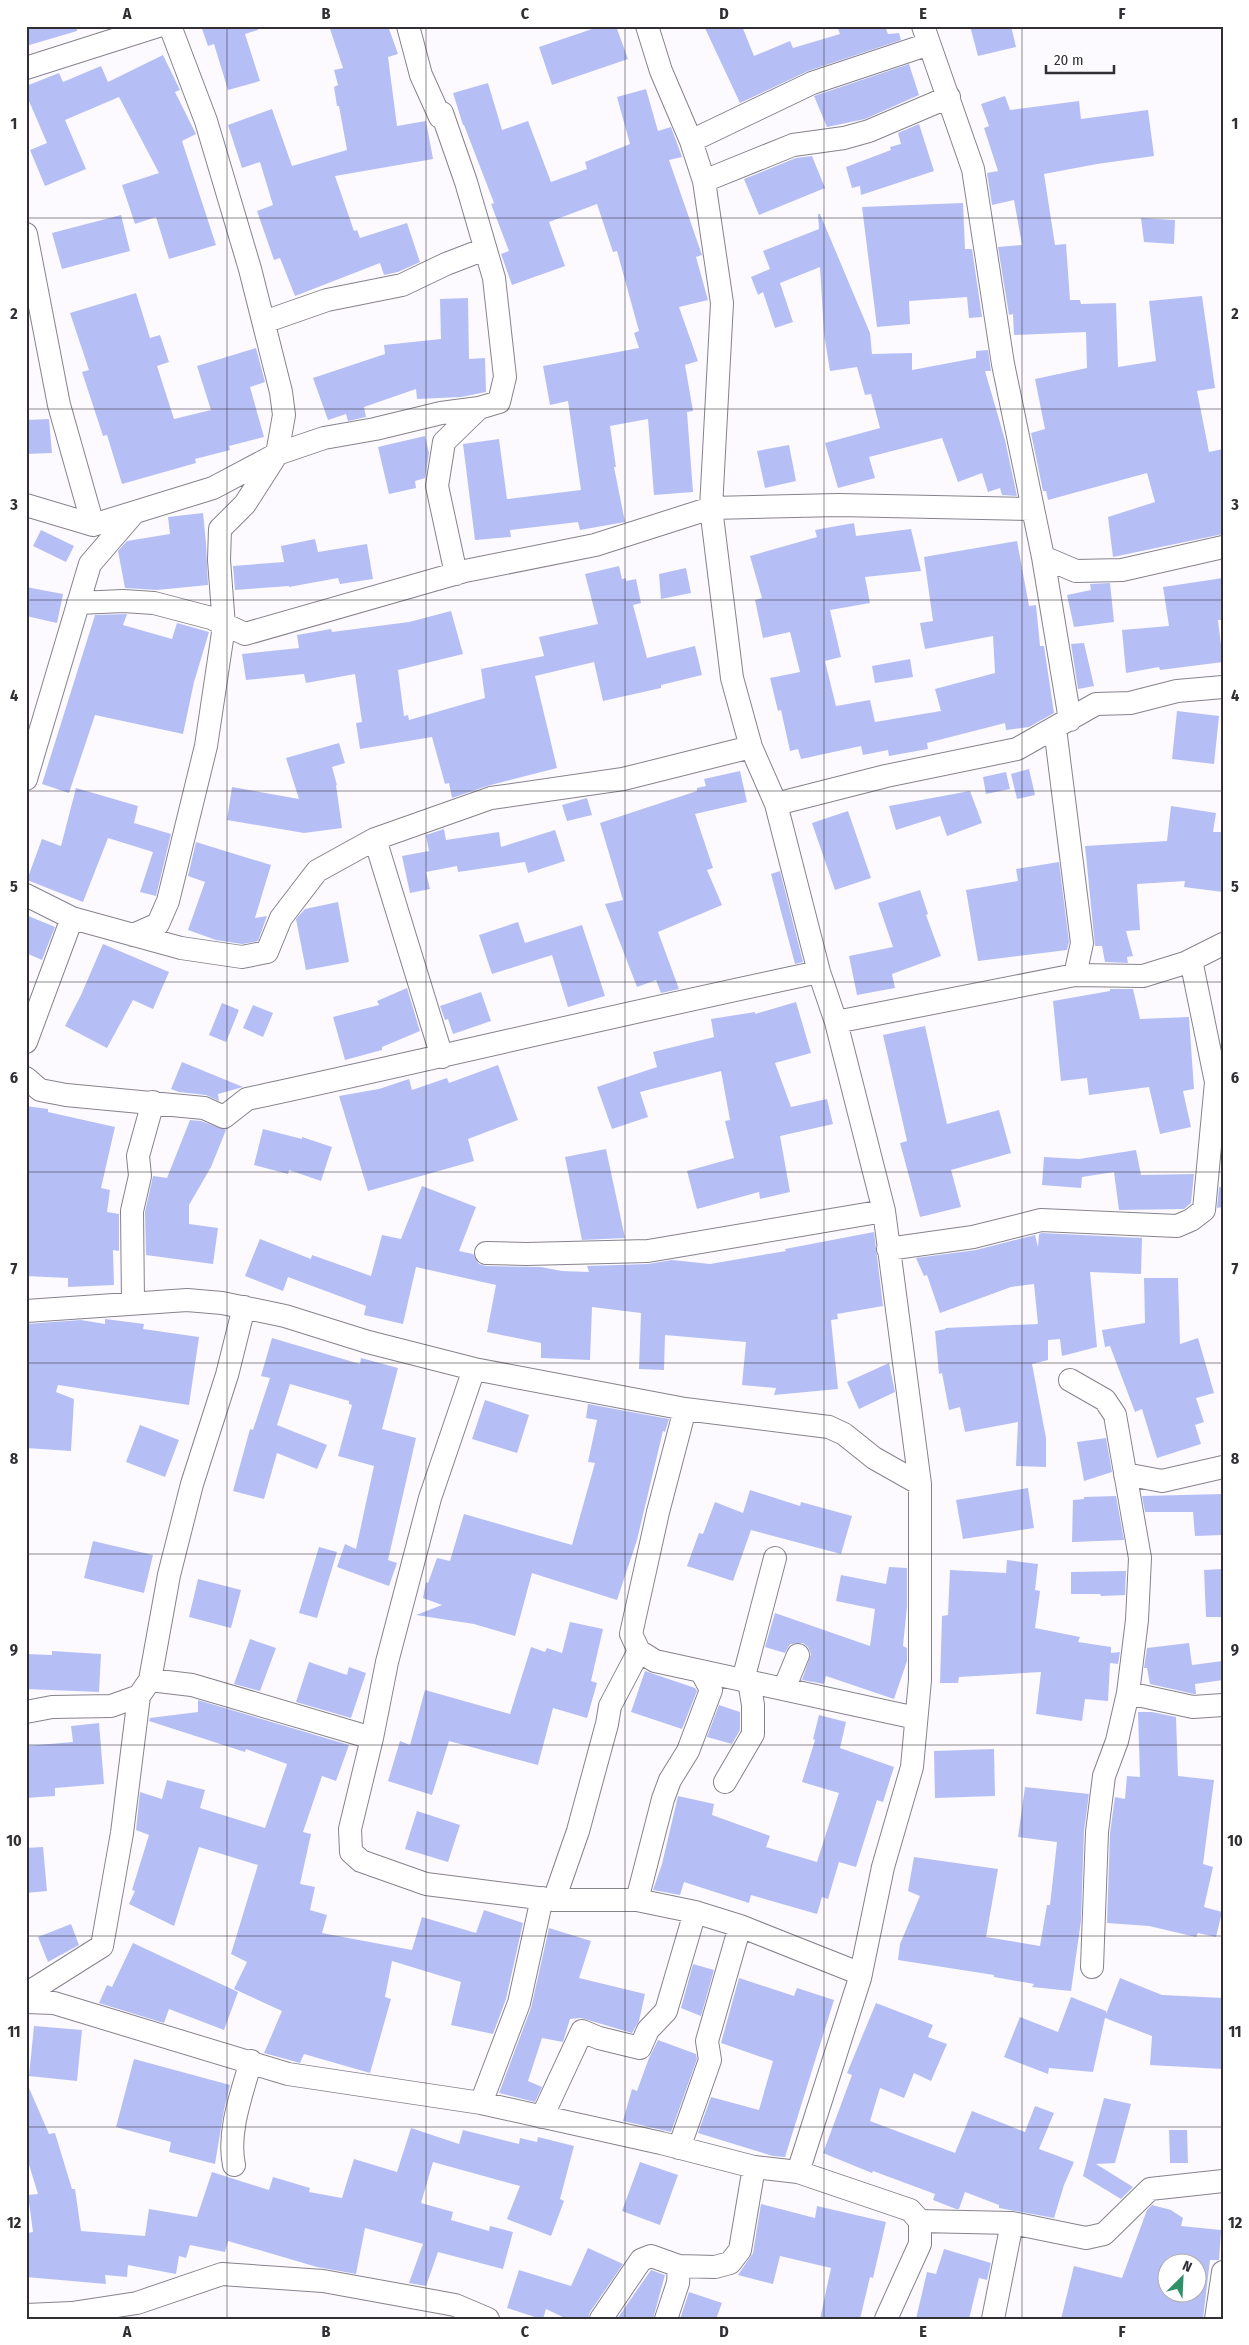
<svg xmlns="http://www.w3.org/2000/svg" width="1249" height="2345" font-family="'Fira Sans Condensed',sans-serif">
<rect width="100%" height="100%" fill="#fcfafe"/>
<path fill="#b6bff5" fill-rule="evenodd" d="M26 26H77V31L26 46Z
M201 26H257L258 30 245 34 260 81 228 90 214 44 208 46Z
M329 26H388L398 54 388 57 397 126 426 121 433 159 335 176 354 231 357 230 360 238 407 223 420 262 398 272 384 275 380 263 295 296 280 258 274 260 257 211 273 205 260 162 242 168 228 125 272 109 292 166 347 150 339 106H337L334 87 338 85 334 70 343 68Z
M601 26H616L628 59 552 85 539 47Z
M704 26H742L754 56 790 41 793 48 840 34 837 26H885L888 34 899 33 901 40 808 71 740 103Z
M970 26H1011L1016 47 978 56Z
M163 55 180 90 175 92 196 134 182 141 216 245 169 259 156 217 135 224 122 185 159 173 119 97 65 120 86 169 45 186 30 150 47 143 26 94V86L59 73 63 82 101 66 108 82Z
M909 64 919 95 865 119 827 127 814 96Z
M488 83 502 130 528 121 551 182 587 169 585 162 630 144 617 97 646 89 658 131 671 127 681 154 682 157 669 160 702 255 696 257 708 300 679 307 698 361 685 365 693 411 687 412 693 492 654 495 648 419 610 426 616 467H614L625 522 580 530 578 522 510 530 511 537 475 540 463 444 499 439 507 499 581 490 568 401 550 405 543 366 639 348 634 333 639 331 617 251 613 252 597 204 549 222 565 266 512 285 501 254 509 251 491 204 494 203 464 125H463L453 93Z
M1005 96 1010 110 1079 101 1081 119 1148 110 1154 156 1097 164 1044 174 1055 245 1066 244 1070 300H1080L1081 304 1116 303 1118 367 1156 361 1149 301 1202 296 1215 388 1197 391 1209 452 1223 449V534L1113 557 1108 517 1155 502 1147 473 1048 500 1046 491H1043L1031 433 1045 429 1035 379 1087 368 1086 332 1014 335 1013 314 1009 315 998 247 1022 245 1014 200 992 205 987 173 998 171 984 128 989 126 981 104Z
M919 124 934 171 861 195 860 186 852 188 846 167 891 150 890 147 901 144 898 133Z
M812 156 825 188 759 215 744 179 796 158Z
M963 203 965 249H972L982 317 969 318 967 297 909 301 910 324 877 327 862 207Z
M818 214H820L870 333 872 354 912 353V370L976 358V351L988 350 991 371H985L1005 440 1017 496 1002 495 1000 488 988 492 982 473 958 482 942 438 869 457 875 478 838 488 825 443 880 428 871 394 865 395 857 367 830 371 824 334 820 267 780 283 793 322 775 328 763 292 758 295 751 277 770 269 763 251 819 229Z
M121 215 130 251 62 269 52 233Z
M1141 218 1175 220 1174 244 1144 242Z
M136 293 150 338 160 335 169 362 157 366 174 419 211 410 197 366 256 348 265 382 250 387 264 437 229 446 230 450 195 459 196 463 122 484 107 435 103 436 82 372 89 370 70 313Z
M468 298 469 359 485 358 486 392 461 397 417 399 416 389 364 407 366 417 348 421 346 414 328 420 313 378 385 354 384 345 441 339 440 299Z
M49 419 52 453 26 454V420Z
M425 436 429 453 425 478 415 481 416 488 389 494 378 447Z
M789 445 796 481 765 488 757 451Z
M203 513 206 543 208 585 157 590 125 588 118 551 127 541 170 534 168 517Z
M854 523 856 536 911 529 921 571 865 577 870 603 830 610 841 657 825 661 836 706 870 700 875 722 941 711 935 689 995 673 993 636 925 649 920 623 933 621 924 557 1017 541 1029 606 1036 605 1040 646H1044L1054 713 1029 727 1006 730 1005 723 927 743 928 749 889 756 888 750 863 755 861 746 801 759 798 749 790 751 781 710 778 711 770 678 800 672 790 632 763 638 755 600 762 598 750 556 817 537 815 530Z
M41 530 74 546 66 562 33 546Z
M315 539 318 552 367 544 373 579 340 584 338 578 289 587V586L235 590 233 566 284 562 281 546Z
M619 566 622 579 626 578V581L636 579 641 603 633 605 647 658 695 646 702 675 661 685V688L603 701 594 662 535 676 557 768 487 786 452 798 449 783 445 784 432 737 360 749 356 723 362 722 355 674 306 683 304 674 246 680 242 654 299 648 297 635 331 629 332 632 409 622 451 611 463 654 398 670 404 716 408 715 409 720 485 698 481 669 544 656 539 637 598 624 585 574Z
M686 568 691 593 661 599 659 574Z
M1223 578V620H1218L1223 662 1160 670 1159 667 1126 673 1122 630 1169 626 1163 587Z
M1110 583 1114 622 1074 627 1067 595 1091 590 1090 584Z
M26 587 63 594 57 623 26 616Z
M127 614 123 625 172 639 177 623 209 632 194 682 183 734 95 715 69 793 42 784 95 615Z
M1084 643 1094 686 1078 689 1071 644Z
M910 659 913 677 875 683 872 666Z
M1177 711 1219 716 1214 764 1172 759Z
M339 743 345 763 332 767 337 785H336L342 828 304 833 227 820 232 787 299 799 286 758Z
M1029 769 1035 795 1017 799 1011 774Z
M740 771 747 802 695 814 713 868 707 870 722 905 658 932 679 989 661 993 656 980 637 987 605 904 623 900 600 823 697 791V788L706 786 704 779Z
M1006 772 1010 789 986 794 983 777Z
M76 788 138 806 134 823 171 834 156 896 140 892 153 852 108 838 83 902 27 880 42 839 61 846Z
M970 791 982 823 947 836 940 816 896 830 889 806Z
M587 798 592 815 567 821 562 805Z
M1171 806 1216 813 1213 832H1223V892L1184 887 1185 881 1137 884 1140 930 1126 931 1133 956 1127 957 1128 963 1105 962 1102 946H1095L1085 846 1167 841Z
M848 811 871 878 835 890 812 823Z
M444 829 446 840 499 832 501 847 555 830 565 861 528 873 525 862 458 872 457 866 426 872 430 889 410 893 402 856 429 851 426 835Z
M196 842 271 865 255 918 267 916 258 941 242 944 216 940 188 930 205 882 188 876Z
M1059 862 1069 942 1067 950 978 961 966 890 1018 881 1016 869Z
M780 871 803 962 795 964 771 874Z
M920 890 928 914 926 915 941 956 892 974 895 988 857 995 849 956 893 947 878 903Z
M338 902 349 962 306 970 296 919 305 909Z
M26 915 55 927 42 960 26 953Z
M518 922 525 943 582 925 605 996 568 1007 552 955 492 974 479 935Z
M103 944 169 972 153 1009 133 1000 107 1048 65 1026 81 995Z
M407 988 420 1031 382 1047V1050L345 1060 333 1017 379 1005 377 1001Z
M1110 989H1133L1140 1019 1189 1017 1194 1089 1183 1091 1191 1127 1160 1134 1149 1087 1089 1095 1087 1078 1061 1081 1053 1001 1110 991Z
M481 992 491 1021 453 1034 448 1019 445 1020 440 1006Z
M796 1002 811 1053 775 1063 791 1107 827 1099 833 1124 780 1136 790 1192 760 1199 759 1192 697 1209 687 1171 734 1158 725 1121 730 1120 721 1071 640 1092 648 1117 612 1129 597 1087 657 1067 653 1052 714 1037 711 1019 755 1012V1014Z
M222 1003 239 1010 226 1042 209 1035Z
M253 1005 273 1013 263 1037 243 1028Z
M925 1026 947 1124 999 1110 1011 1153 951 1170 961 1207 920 1217 900 1143 907 1141 883 1035Z
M182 1062 243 1087 218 1094 219 1101 206 1095 179 1092 171 1089Z
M498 1065 518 1120 468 1139 474 1161 368 1191 339 1096 379 1089 409 1079 412 1090 447 1078 449 1083Z
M26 1106 48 1109V1112L115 1127 101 1188 110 1190 107 1212 119 1214V1251L113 1250 114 1285 68 1287V1278L26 1276Z
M190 1120 201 1121 226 1130 211 1167 189 1205V1224L218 1228 213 1264 146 1255 145 1212 153 1176 167 1178Z
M263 1129 302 1139V1137L332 1147 321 1181 289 1170 288 1174 254 1165Z
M606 1149 625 1238 582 1240 565 1157Z
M1136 1150 1141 1175 1194 1174 1191 1203 1184 1209 1119 1210 1114 1172 1082 1177 1081 1188 1042 1185 1044 1157 1079 1159Z
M422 1186 476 1207 459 1251 473 1254 479 1264 486 1266 541 1267 562 1271 589 1272 587 1266 648 1264 672 1260 710 1264 786 1251 785 1249 874 1232 883 1306 837 1314 838 1319 831 1320 838 1389 774 1395 776 1388 742 1385 746 1342 665 1335 664 1370 639 1369 641 1313 592 1307 590 1360 541 1358V1343L487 1332 496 1285 416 1267 403 1324 364 1315 366 1306 288 1277 283 1291 245 1276 260 1239 311 1259 312 1255 371 1276 382 1235 401 1239Z
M1219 1187H1223V1207L1217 1208Z
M1042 1233 1142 1238 1141 1274 1090 1272 1097 1347 1062 1356 1060 1339 1048 1340V1360L1032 1364 1046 1438V1467L1016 1466 1018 1422 965 1432 960 1407 949 1410 942 1373 939 1374 935 1331 946 1329 945 1328 1038 1324 1034 1284 1011 1287 940 1313 927 1275 924 1276 916 1258 976 1250 1035 1235 1038 1247 1039 1234Z
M1144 1278H1178L1180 1344 1198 1338 1214 1393 1196 1398 1204 1422 1195 1425 1201 1444 1157 1458 1142 1409 1135 1412 1110 1346 1105 1347 1102 1330 1145 1323Z
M105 1319 144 1324 143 1329 199 1337 189 1405 58 1385 56 1392 74 1399 71 1451 26 1448V1324L81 1320 105 1324Z
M272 1338 360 1364 361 1358 398 1368 382 1429 416 1438 388 1560 397 1563 389 1586 337 1567 345 1544 356 1549 374 1466 338 1456 352 1405 349 1404V1401L290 1384 277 1425 327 1445 317 1469 277 1453 264 1499 233 1491 250 1429 253 1430 270 1378 261 1376Z
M889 1363 895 1392 859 1409 847 1382Z
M485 1400 529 1415 517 1453 472 1439Z
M588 1404 669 1419 665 1432 663 1431 637 1540 617 1600 532 1573 515 1636 474 1624 416 1615 442 1605 423 1598 426 1582 428 1583 437 1558 450 1561 464 1514 572 1545 595 1463 588 1462 597 1420 586 1418Z
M140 1425 179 1440 165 1477 126 1462Z
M1106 1438 1112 1472 1084 1481 1077 1442Z
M1028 1488 1034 1528 963 1539 956 1500Z
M750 1490 800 1506 801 1502 852 1516 841 1554 751 1530 733 1581 687 1566 699 1533 703 1534 715 1502 743 1513Z
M1223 1494V1535L1195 1536 1193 1512H1145L1142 1496Z
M1116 1496 1124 1540 1072 1542 1073 1500 1084 1499V1497Z
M93 1541 153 1555 144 1593 84 1578Z
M319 1547 337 1552 317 1618 299 1613Z
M1007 1560 1038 1564 1035 1590 1040 1591 1035 1628 1080 1637 1078 1642 1111 1647V1653L1120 1652 1118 1664 1110 1663 1108 1701 1085 1699 1082 1721 1036 1714 1041 1672 959 1677 958 1683H940L942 1616 948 1615 950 1570 1006 1573Z
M889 1567 907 1568V1607L903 1646 907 1648V1661L894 1699 826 1676 824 1684 802 1680 811 1654 808 1647 803 1643 790 1644 785 1653 765 1647 775 1613 870 1646 875 1609 836 1601 841 1575 886 1584Z
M1223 1569V1617H1206L1204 1570Z
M1126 1571 1125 1595 1101 1596 1100 1594H1071V1572Z
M198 1579 241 1590 231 1628 189 1617Z
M570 1622 603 1629 591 1681 597 1683 587 1718 553 1708 538 1765 449 1741 432 1795 388 1781 400 1741 410 1745 425 1690 510 1714 531 1647 545 1652 547 1648 562 1653Z
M250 1639 276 1648 260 1691 234 1684Z
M1189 1643 1192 1665 1223 1661V1680L1195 1684 1196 1694H1194L1150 1684 1147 1668H1144L1147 1648Z
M52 1651 101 1654 99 1692 26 1689V1654L52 1655Z
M309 1662 347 1675 349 1667 366 1673 351 1718 296 1702Z
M645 1671 695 1688 697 1691 682 1729 631 1712Z
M198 1700 349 1745 336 1781 322 1776 303 1832 311 1834 300 1884 315 1887 310 1910 327 1915 322 1933 412 1950 422 1917 476 1933 484 1910 523 1923 506 1999 493 2034 451 2025 461 1982 392 1961 385 1997 391 1999 370 2073 304 2054 300 2063 264 2053 282 2011 234 1989 247 1962 231 1954 258 1865 199 1847 174 1926 129 1904 135 1891 132 1890 149 1835 136 1830 140 1792 162 1799 167 1780 205 1790 200 1808 265 1828 287 1764 246 1749 245 1752 149 1721 150 1718 198 1712Z
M719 1705 740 1712V1730L732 1744 707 1737Z
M1138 1712H1152L1176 1717 1178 1776 1214 1780 1203 1864 1213 1867 1204 1907 1222 1912 1216 1937 1198 1933 1196 1937 1149 1926 1107 1923 1110 1833 1115 1797 1125 1799 1127 1776 1140 1777Z
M819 1715 846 1722 840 1748 894 1767 883 1802 877 1800 856 1867 839 1862 828 1899 822 1897 817 1914 751 1895 749 1903 684 1882 680 1895 653 1890 662 1864 678 1796 714 1804 712 1815 770 1836 766 1847 817 1862 839 1793 802 1782 815 1740 813 1739Z
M99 1723 104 1784 55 1788V1796L26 1798V1746L73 1742 71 1726Z
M994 1749 995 1796 935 1798 934 1751Z
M1025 1787 1089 1794 1084 1831 1081 1921 1071 1991 1032 1987 1034 1984 994 1977V1975L898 1960 900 1944 920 1896 908 1891 914 1857 998 1869 986 1937 1040 1946 1047 1905H1050L1057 1842 1018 1837Z
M417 1811 460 1825 448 1862 405 1849Z
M43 1847 47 1891 26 1893V1848Z
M71 1924 79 1945 48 1962 38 1937Z
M549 1928 591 1941 579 1978 645 1994 639 2021 632 2033 581 2018 570 2019 563 2042 542 2038 528 2081 542 2087 535 2102 499 2093 531 2008Z
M133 1943 238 1992 224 2030 169 2009 164 2023 99 2003 107 1985 112 1987Z
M693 1964 714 1970 701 2016 681 2008Z
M739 1978 794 1996 797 1988 834 2000 785 2157 773 2156 698 2133 711 2097 759 2110 773 2061 721 2043Z
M1120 1978 1162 1995 1223 1998V2069L1150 2065 1152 2036 1105 2018 1093 2072 1049 2068 1048 2074 1004 2057 1020 2017 1058 2032 1071 1997 1106 2011V2014Z
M876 2003 933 2025 928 2037 947 2044 931 2081 914 2073 904 2098 880 2088 870 2121 955 2153 972 2111 1025 2132 1035 2106 1054 2113 1039 2149 1074 2162 1064 2185 1054 2218 999 2208V2205L965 2192 959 2209H956L933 2200 935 2194 873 2171 872 2173 823 2153 852 2075 847 2073Z
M34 2026 82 2030 77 2081 29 2076Z
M658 2040 696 2054 697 2059 671 2132 623 2121 632 2089 637 2091 649 2058Z
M134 2059 230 2085 224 2110 215 2164 169 2152 171 2142 116 2127Z
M26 2081 49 2134 55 2133 72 2189H75L81 2231 145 2236 149 2209 197 2217 212 2172 269 2190 273 2177 310 2188 309 2192 342 2198 354 2159 397 2172 411 2128 459 2144 463 2130 519 2144 520 2138 537 2142 538 2137 574 2146 560 2199 564 2201 551 2236 507 2219 520 2186 433 2162 421 2203 453 2212 451 2220 489 2231 490 2226 513 2232 503 2269 438 2252 426 2286 409 2283 423 2244 365 2228 356 2274 317 2267 228 2241 225 2252 190 2245 186 2258 179 2256 176 2274 128 2265 127 2277 105 2275 106 2284 26 2277V2233L33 2232 28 2195 38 2194 26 2155Z
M1104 2098 1131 2104 1115 2163 1096 2164 1133 2187 1121 2199 1083 2176Z
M1169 2130H1187L1188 2163H1170Z
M640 2162 678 2175 660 2225 622 2211Z
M761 2204 815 2218 817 2206 886 2222 873 2278 870 2277 860 2319H820L831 2268 780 2256 773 2284 738 2275 753 2253Z
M1152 2205 1171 2210 1183 2218 1181 2226 1221 2230 1219 2260H1210L1203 2319H1061L1074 2266 1122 2278 1147 2210ZM1166 2262H1196V2292H1166Z
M588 2248 623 2264 590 2312 588 2319H567L546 2309 543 2319H541L507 2308 519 2270 571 2286Z
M944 2249 991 2263 987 2280 979 2278 969 2319H916L927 2272 936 2274Z
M651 2270 665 2275 653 2319H617Z
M689 2292 722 2303 716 2319H680Z"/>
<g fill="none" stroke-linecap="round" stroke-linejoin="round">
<g stroke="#87828d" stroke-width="24">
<path id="minor" d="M647 26 661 71 691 141 704 181 722 303 711 508 732 678 751 747 776 804 819 972 836 1022 884 1211 920 1484V1680L912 1767 883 1867 860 1978 798 2172
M923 26 973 169 1003 364 1043 557 1070 720
M26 68 158 26
M691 141 812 83 929 44
M704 181 793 145 844 138 869 131 949 97
M26 234 59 405 93 525
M264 322 327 300 402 285 446 264 485 249
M26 505 93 525 213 488 277 454 324 438 375 429 441 413 479 408 499 402 505 377 494 278 466 182 442 113 440 117 421 75 408 26
M1043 557 1076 571 1122 570 1223 547
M456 574 437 486 444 442 479 408
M78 603 123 601 154 603 211 618 245 634 465 571 595 545 711 508 838 505 1033 509
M1055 728 1082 943 1075 975
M26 779 90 564 133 514
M776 804 886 776 1017 749 1096 704 1130 703 1177 691 1223 687
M375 839 442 1057
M26 895 72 918 181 948 242 957 267 952 281 918 317 871 375 839 491 798 623 779 751 747
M133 935 158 924 168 901 206 746 224 626 219 560 220 529 245 504 277 454 284 415 281 392 250 269 206 121 170 26
M836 1022 1075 975 1143 976 1185 963 1223 944
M26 1042 72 918
M26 1078 40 1090 66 1095 204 1108 224 1117 247 1099C438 1058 628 1012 819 972
M888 1249 973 1237 1041 1220 1177 1226 1191 1220 1204 1210 1216 1082 1191 960
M486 1253 526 1254 648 1251 884 1211
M133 1302 132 1211 140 1176 138 1156 153 1102
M26 1311 187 1300 222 1303 285 1316 368 1342 474 1369 685 1409 829 1427 844 1434 874 1458 920 1484
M1070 1380 1105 1400 1115 1415 1140 1558 1137 1620 1128 1693 1117 1741 1104 1776 1097 1832 1092 1967
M685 1409 658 1512 631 1634 639 1651 655 1661 916 1718
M1125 1474 1162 1481 1223 1467
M150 1680 192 1685 372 1738 350 1829 351 1852 361 1861 426 1884 554 1900H637L695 1912 740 1926 861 1974
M743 1680 775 1558
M784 1689 798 1655
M1128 1693 1193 1707 1223 1705
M26 1712 52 1707 111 1706 139 1696 150 1680 169 1575 192 1484 227 1375 244 1307
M372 1738 387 1662 430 1498 474 1369
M725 1782 753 1734V1705L749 1681
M554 1900 578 1831 607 1724 610 1706 639 1651
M637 1900 663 1799 670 1780 688 1751 711 1690 701 1671
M26 1994 102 1946 122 1833 139 1696
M26 2002 54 2003 288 2074 481 2103 661 2143 754 2167 798 2172 910 2210 920 2221V2244L886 2319
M481 2103 519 2003 542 1898
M542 2117 582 2031 599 2038 640 2048 648 2030 666 2011 695 1912
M679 2148 710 2060 707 2041 740 1926
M234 2165C227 2132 242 2093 251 2061
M920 2221 1012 2223 1086 2238 1104 2234 1150 2189 1223 2181
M26 2315 72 2313 137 2303 222 2274 323 2281 455 2305 488 2319
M601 2319 641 2260 651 2256 679 2266 715 2267 730 2263 740 2250 754 2167
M666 2319 678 2283 679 2266
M993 2319 1012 2223
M1216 2319 1223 2272"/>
</g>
<use href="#minor" stroke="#fff" stroke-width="22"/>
</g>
<path fill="none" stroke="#312f33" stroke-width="1" stroke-opacity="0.55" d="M227 26V2319M426 26V2319M625 26V2319M824 26V2319M1022 26V2319M26 218H1223M26 409H1223M26 600H1223M26 791H1223M26 982H1223M26 1172H1223M26 1363H1223M26 1554H1223M26 1745H1223M26 1936H1223M26 2127H1223"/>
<rect width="1249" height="2345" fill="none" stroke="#ffffff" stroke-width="55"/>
<g transform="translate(1182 2278) rotate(24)"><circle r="24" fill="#ffffff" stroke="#adacad"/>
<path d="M0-4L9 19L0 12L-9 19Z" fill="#2f8f68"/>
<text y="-8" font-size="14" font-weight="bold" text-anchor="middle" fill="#312f33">N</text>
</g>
<path d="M1046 65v8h68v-8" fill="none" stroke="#312f33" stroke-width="2.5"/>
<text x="1054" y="65" font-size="15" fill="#312f33" stroke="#ffffff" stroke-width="4" paint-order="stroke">20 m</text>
<rect x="28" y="28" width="1194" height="2290" fill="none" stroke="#312f33" stroke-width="2"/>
<g font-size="16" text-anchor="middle" font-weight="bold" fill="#312f33">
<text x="127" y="19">A</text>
<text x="326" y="19">B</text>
<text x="525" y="19">C</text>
<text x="724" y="19">D</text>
<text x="923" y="19">E</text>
<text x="1122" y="19">F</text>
<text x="14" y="129">1</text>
<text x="1235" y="129">1</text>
<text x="14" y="319">2</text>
<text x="1235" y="319">2</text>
<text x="14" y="510">3</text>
<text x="1235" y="510">3</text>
<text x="14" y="701">4</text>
<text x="1235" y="701">4</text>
<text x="14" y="892">5</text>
<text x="1235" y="892">5</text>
<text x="14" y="1083">6</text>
<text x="1235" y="1083">6</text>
<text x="14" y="1274">7</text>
<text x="1235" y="1274">7</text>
<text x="14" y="1464">8</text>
<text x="1235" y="1464">8</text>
<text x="14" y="1655">9</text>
<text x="1235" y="1655">9</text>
<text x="14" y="1846">10</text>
<text x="1235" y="1846">10</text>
<text x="14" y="2037">11</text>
<text x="1235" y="2037">11</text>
<text x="14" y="2228">12</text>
<text x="1235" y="2228">12</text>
<text x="127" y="2337">A</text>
<text x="326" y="2337">B</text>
<text x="525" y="2337">C</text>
<text x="724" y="2337">D</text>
<text x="923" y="2337">E</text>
<text x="1122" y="2337">F</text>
</g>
</svg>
